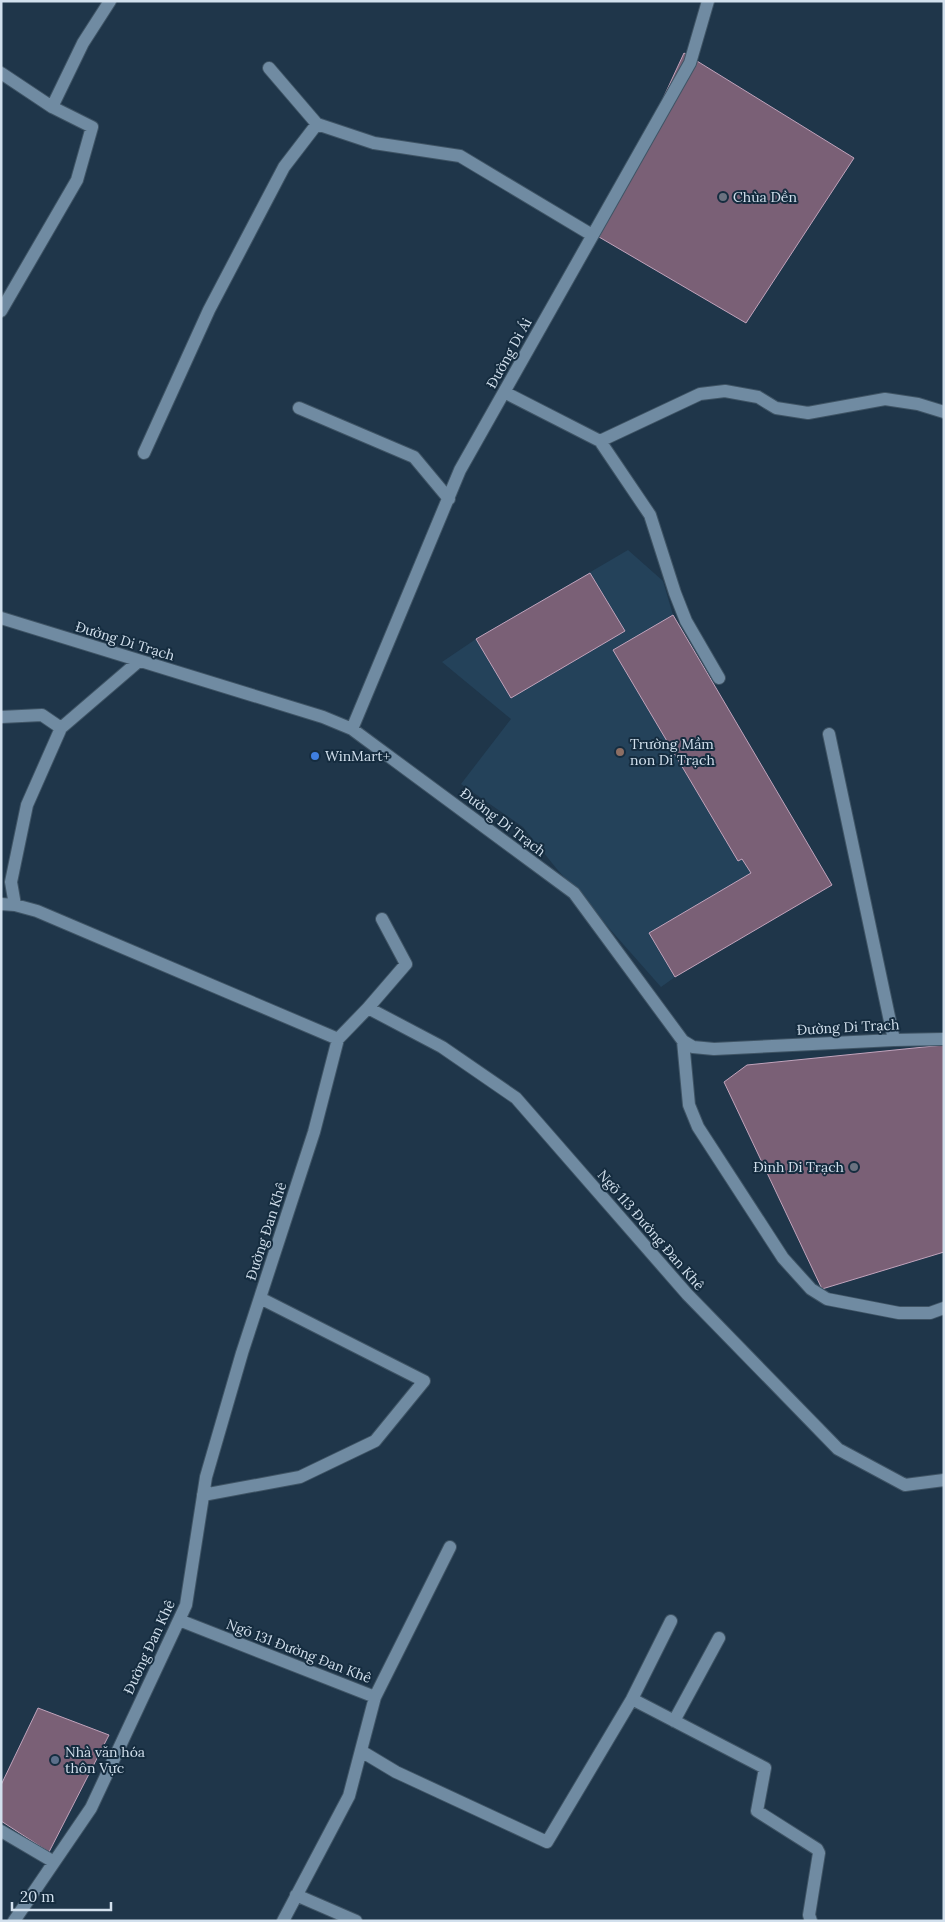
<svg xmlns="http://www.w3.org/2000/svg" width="945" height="1922" font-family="Lora,serif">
<rect width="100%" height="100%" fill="#1f364a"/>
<path fill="#24425a" d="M628 550 663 581 673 615 832 885 675 977 661 987 556 868 523 827 461 784 511 719 442 662 476 639Z"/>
<path fill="#7a6076" stroke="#c1a4bc" d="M684 53 854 158 746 323 599 237Z
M590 573 625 631 511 698 476 639Z
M673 615 832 885 675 977 649 933 751 873 742 859 738 861 613 650Z
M944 1045V1252L822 1289 724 1082 747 1065Z
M38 1708 109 1735 49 1852 1 1821V1785Z"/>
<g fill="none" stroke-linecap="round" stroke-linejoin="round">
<g stroke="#3f5465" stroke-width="14">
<path id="minor" d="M269 68 317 124 374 143 460 156 592 235
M1 73 52 107 92 127 77 180 1 311
M52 107 83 43 110 1
M504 392 600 441 700 394 725 391 758 397 776 408 808 413 885 399 918 404 944 412
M299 408 414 457 449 499
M600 441 650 515 675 593 686 621 719 678
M144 453 209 310 284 167 317 124
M1 618 323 717 352 729 574 893 683 1041 693 1047 714 1049 894 1040 944 1039
M1 717 42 715 61 728
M352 729 460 470 690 63 708 1
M829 734 894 1040
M1 904 15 905 37 911 338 1039
M15 905 11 882 27 805 61 728 139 661
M368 1008 406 964 382 919
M338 1039 368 1008 442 1047 516 1098 687 1294 838 1449 905 1485 944 1480
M683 1041 689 1105 698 1127 783 1258 811 1289 827 1299 899 1313H930L944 1308
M203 1495 300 1477 375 1441 424 1381 260 1298
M179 1620 375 1697
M632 1699 671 1621
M674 1721 719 1638
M361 1751 396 1772 547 1842 632 1699 765 1768 757 1811 817 1849 819 1853 809 1915 811 1921
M1 1831 54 1862
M296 1895 356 1921
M14 1921 91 1808 186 1605 206 1477 242 1353 314 1132 338 1039
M283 1921 349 1796 375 1697 450 1547"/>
</g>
<use href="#minor" stroke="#708ba2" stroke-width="12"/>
</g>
<g fill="#6b7280" stroke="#152c3f" stroke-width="2">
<circle cx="723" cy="197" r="5"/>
<circle cx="854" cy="1167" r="5"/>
</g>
<circle fill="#8d6e63" stroke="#152c3f" stroke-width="2" cx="620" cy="752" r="5"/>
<circle fill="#3f7fe0" stroke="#152c3f" stroke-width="2" cx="315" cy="756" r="5"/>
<circle fill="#5c6f8a" stroke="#152c3f" stroke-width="2" cx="55" cy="1760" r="5"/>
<g text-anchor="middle" stroke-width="4" stroke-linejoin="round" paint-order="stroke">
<g font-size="14" fill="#d2e0ed" stroke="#152c3f" text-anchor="start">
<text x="733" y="202">Chùa Dền</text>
<text x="630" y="749">Trường Mầm<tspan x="630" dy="16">non Di Trạch</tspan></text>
<text x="325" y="761">WinMart+</text>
<text x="844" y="1172" text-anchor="end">Đình Di Trạch</text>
<text x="65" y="1757">Nhà văn hóa<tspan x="65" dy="16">thôn Vực</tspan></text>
</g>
<g font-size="14" fill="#d2e0ed" stroke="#152c3f">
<text transform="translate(509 353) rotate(-61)" y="5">Đường Di Ái</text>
<text transform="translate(125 641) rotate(17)" y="5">Đường Di Trạch</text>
<text transform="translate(503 822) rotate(37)" y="5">Đường Di Trạch</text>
<text transform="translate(848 1027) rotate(-3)" y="5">Đường Di Trạch</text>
<text transform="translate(651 1230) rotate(49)" y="5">Ngõ 113 Đường Đan Khê</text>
<text transform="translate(266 1231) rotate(-72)" y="5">Đường Đan Khê</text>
<text transform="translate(149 1647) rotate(-65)" y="5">Đường Đan Khê</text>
<text transform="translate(299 1651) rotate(21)" y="5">Ngõ 131 Đường Đan Khê</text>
</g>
</g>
<rect width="945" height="1922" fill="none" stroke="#d2e0ed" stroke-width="5"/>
<path d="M12 1902v8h99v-8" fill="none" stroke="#d2e0ed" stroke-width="2.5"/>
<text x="20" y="1902" font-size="15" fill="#d2e0ed" stroke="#152c3f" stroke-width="4" paint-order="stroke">20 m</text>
</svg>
